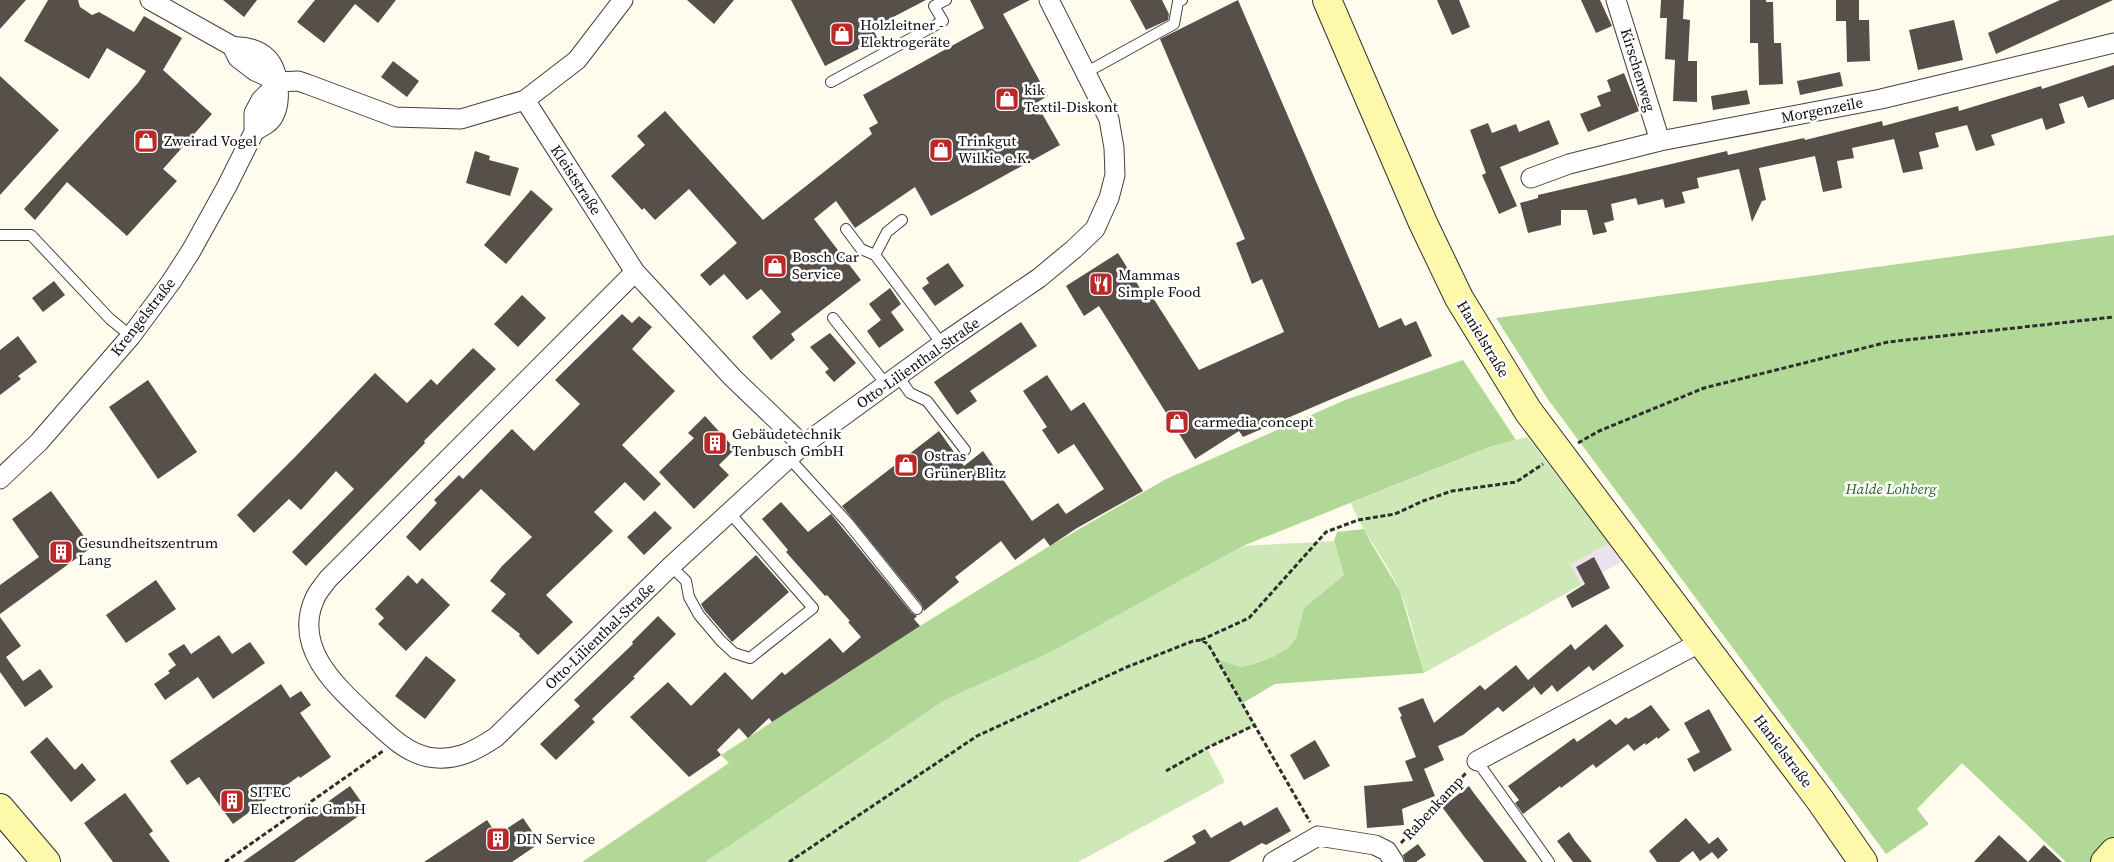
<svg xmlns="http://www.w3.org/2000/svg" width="2114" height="862" font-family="'Source Serif 4',serif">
<rect width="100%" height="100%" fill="#fffcee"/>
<path fill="#ebe2ec" d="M1610 543 1623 561 1581 585 1569 566Z"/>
<path fill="#cfe8b8" d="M1527 437 1610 543 1570 565 1581 585 1424 673C1417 649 1410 614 1400 591 1386 560 1363 534 1351 503L1492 446Z
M1334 541 1344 575 1304 608 1296 638 1288 648 1273 657 1254 664 1240 667 1219 661 1255 725 1207 748 1225 782 1078 862H705L945 700 1051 652 1243 546Z"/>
<path fill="#b2d898" d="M2114 235V862H2066L1962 763 1917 809 1929 824 1886 854 1547 398 1496 318Z
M1463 360 1516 440 1492 446 1243 546 1051 652 945 700 705 862H582L729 763 721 755 920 626 1043 550 1166 479 1345 400Z
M1364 529 1371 543 1400 591 1424 673 1275 684 1243 703 1219 660 1240 667 1254 664 1273 657 1288 648 1296 638 1304 608 1344 575 1334 541 1337 532Z"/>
<path fill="#564f4a" d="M0 0H26L0 29Z
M48 0H78L80 7 92 15 99 12 134 32 144 16 182 38 163 70 212 114 163 169 177 181 127 236 67 182 35 220 24 209 138 83 146 71 107 48 89 79 24 41Z
M223 0H257L244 17Z
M315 0H396L378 23 355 4 324 43 297 22Z
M687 0H734L714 24Z
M791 0H926L872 28 878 39 825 66Z
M970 0H1030L1003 14 1048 96 1036 103 1060 145 931 216 915 187 855 228 836 201 814 219 861 280 791 334 795 340 771 360 752 337 781 312 761 289 747 300 724 274 710 286 700 275 737 243 689 189 655 220 644 208 642 210 611 176 645 145 637 136 665 111 763 220 872 134 869 128 878 123 863 95 984 28Z
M1130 0H1162L1169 14 1168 20 1146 30Z
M1238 0 1379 328 1401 318 1405 326 1416 321 1432 356 1243 437 1239 431 1195 459 1099 306 1084 316 1066 286 1118 253 1143 293 1148 290 1199 370 1284 332 1262 279 1252 284 1236 243 1245 239 1160 39Z
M1437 0H1459L1470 27 1452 35Z
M1581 0H1600L1612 26 1596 33Z
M1661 0H1684L1683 19 1690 20 1688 61H1697V102L1673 101 1675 60 1665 59 1667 18H1660Z
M1750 0H1766V2H1773L1774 43H1781L1783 84 1759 85 1758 43H1750Z
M1836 0H1859V20H1869L1870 61 1847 62 1846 21H1836Z
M2060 0H2113L1996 54 1988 33Z
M1954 20 1963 60 1918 70 1909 30Z
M393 61 419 81 407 97 381 77Z
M2114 65V99L2088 108 2083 96 2059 104 2065 123 2046 130 2042 118 1991 135 1995 145 1976 151 1967 125 1935 133 1939 147 1919 152 1923 169 1903 173 1894 139 1852 148 1854 158 1837 161 1842 188 1823 192 1815 156 1759 168 1766 200 1762 201 1752 222 1739 169 1697 178 1699 188 1682 192 1685 203 1665 208 1663 199 1638 205 1636 198 1611 204 1614 220 1604 223 1607 232 1593 235 1587 210H1561V225L1528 233 1520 203 1538 198V195L1727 151 1728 155 1804 138 1805 140 1882 121 1883 126 1958 106 1959 111 2041 86 2042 89Z
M1840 72 1843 86 1800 95 1797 81Z
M1624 73 1639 111 1588 132 1580 114 1601 106 1597 96 1611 91 1607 80Z
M0 76 59 130 0 195Z
M1747 90 1750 104 1713 110 1711 96Z
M1549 120 1559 144 1500 167 1517 206 1499 214 1482 175 1486 173 1470 130 1488 123 1492 133 1516 124 1519 132Z
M475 151 490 156 489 160 519 168 510 196 466 183Z
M531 190 553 209 506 264 484 245Z
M948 263 964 286 935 306 922 288 929 283 926 278Z
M54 281 65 295 43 312 32 298Z
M890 288 901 304 891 312 904 330 879 348 867 331 881 320 869 304Z
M522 295 546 318 518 347 494 324Z
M622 314 632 323 639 316 652 327 632 349 675 391 622 445 661 484 644 501 625 482 594 512 613 531 546 595 573 622 538 655 519 636 520 634 491 611 506 594 490 581 502 566 532 537 481 489 420 551 406 537 437 503 434 500 459 475 463 479 512 429 534 451 580 404 555 380Z
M1021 322 1037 346 970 391 977 401 957 415 934 382Z
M830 333 856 363 834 382 825 372 829 369 810 347Z
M18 336 37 362 18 376 21 379 0 395V350Z
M473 348 496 369 424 441 425 443 306 566 292 552 354 489 336 471 301 510 289 499 254 533 237 515 298 454 375 373 407 403 431 379 437 385Z
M1047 375 1071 411 1084 402 1143 491 1077 528 1050 546 1044 538 1015 560 1001 541 955 577 959 582 924 611 922 605 842 506 939 431 964 466 983 451 1032 521 1058 503 1066 514 1104 489 1074 444 1058 454 1042 430 1047 427 1023 391Z
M148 380 197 452 158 479 109 407Z
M705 416 735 449 719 465 729 475 694 509 659 472 694 438 688 433Z
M51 491 92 547 0 614V585L39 557 12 519Z
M781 502 808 532 831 514 912 613 917 616 914 619 920 626 772 722 769 718 748 738 739 728 717 750 721 755 689 777 630 717 668 682 691 706 725 672 752 700 782 672 785 675 830 638 843 653 861 637 848 622 850 621 827 595 825 596 786 552 788 550 762 519Z
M655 511 672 528 644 555 627 537Z
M756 555 789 592 732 642 705 611 701 604Z
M1594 557 1610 588 1572 608 1566 596 1585 584 1576 567Z
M408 575 417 584 422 578 450 605 406 651 378 624 384 618 375 609Z
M156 580 176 609 126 643 106 615Z
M658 616 676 634 633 677 635 678 592 719 595 722 556 760 540 744 580 706 574 700 633 644 632 642Z
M0 617 21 646 6 657 23 681 40 669 53 687 25 707 0 672Z
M1606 624 1624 646 1593 671 1589 666 1557 692 1552 685 1541 695 1532 684 1534 687 1503 712 1498 707 1463 735 1438 746 1444 760 1424 769 1435 796 1402 809 1404 825 1367 828 1364 786 1413 781 1405 761 1416 757 1400 717 1402 716 1398 708 1423 698 1434 723 1480 685 1485 690 1516 665 1528 680 1571 644 1575 650Z
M219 635 232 654 250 642 265 663 213 699 198 677 165 700 154 684 170 673 168 671 176 665 168 654 184 644 191 654Z
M426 656 456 680 425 719 395 696Z
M281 684 290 698 301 691 311 705 300 713 331 757 300 778 299 776 233 824 199 777 187 785 170 761Z
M1651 705 1670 730 1658 739 1657 737 1646 745 1645 743 1634 751 1628 744 1596 768 1593 764 1561 788 1560 786 1523 814 1515 803 1519 800 1508 786 1574 738 1577 742 1610 719 1616 725 1626 717 1628 719 1634 716Z
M1709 709 1732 750 1694 772 1687 759 1700 752 1684 723Z
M47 737 75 770 82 763 96 780 71 802 30 752Z
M1315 740 1330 766 1304 780 1290 755Z
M350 786 367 810 294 862H243Z
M1469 786 1473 792 1527 862H1484L1466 839 1442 807Z
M125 793 153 831 149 834 170 862H113L84 823Z
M1277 807 1291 831 1266 845 1262 843 1229 862H1163L1196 843 1192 836 1205 829 1211 838 1241 821 1244 826Z
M523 818 540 843 512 862H424L487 820 497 835Z
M1686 818 1709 844 1718 837 1728 850 1718 859 1712 852 1700 861 1693 851 1679 862H1657L1649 851Z
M1569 832 1575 841 1592 862H1573L1557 841Z
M1999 835 2028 862 2044 845 2062 862H1974Z
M1418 844 1426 855 1416 862H1405L1403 855Z"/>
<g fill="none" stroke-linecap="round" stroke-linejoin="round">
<g stroke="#404040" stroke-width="12">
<path id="service" d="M1087 72 1174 24 1178 2 1182 0
M831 82 943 21 934 6 946 0
M902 220 887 232 875 255 942 344
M846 229 861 249 875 255
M0 235H31L110 319 131 336
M833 318 886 384
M897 375 910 393 927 401 965 450
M789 458 848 523 917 609
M671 566 686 581 689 597 699 615 721 641 734 653 750 658 813 608 729 512
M1477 761 1549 862"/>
</g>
<g stroke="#404040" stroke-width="21">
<path id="minor" d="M150 0 232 46 238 58 255 71 279 82 298 81 307 84 395 117 461 119 525 100 577 60 623 0
M1616 0 1660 141
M234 47C245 46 259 50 267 58 280 71 283 107 270 121 266 125 259 128 254 132
M525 100 635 272 733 378 803 445
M1531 178 1569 164 1660 141 1881 99 2114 43
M635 272 328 579C324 585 318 591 315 598 292 648 337 687 369 717 387 733 404 752 428 757 455 762 475 751 496 737L671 566 803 445 942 344 1039 278 1074 249 1095 229 1109 198 1115 175 1114 148 1109 119 1049 0
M0 479 39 442 131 336 171 282 191 251 227 186 254 132V113L261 100 279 82
M1477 761 1701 642
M1273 862 1318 836 1375 845 1387 851 1394 862"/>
</g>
<g stroke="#2f2f2f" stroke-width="30">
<path id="secondary" d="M1327 0 1423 223 1459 298 1528 411 1820 800 1863 862
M0 808 46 862
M2105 862 2114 852"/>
</g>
<path stroke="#2f2f2f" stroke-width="3" stroke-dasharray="5 2.5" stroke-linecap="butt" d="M1578 443 1599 431 1704 388 1888 342 2114 317
M1201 640 1249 618 1326 532 1358 520 1395 514 1423 501 1452 491 1516 482 1543 464
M1166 771 1207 748 1255 725
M1401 843 1466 773
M225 862 383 751
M789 862 977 736 1127 667 1193 641 1201 640 1208 644 1310 822"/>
<use href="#service" stroke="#fff" stroke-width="10"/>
<use href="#minor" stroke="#fff" stroke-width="19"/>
<use href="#secondary" stroke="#fdf8aa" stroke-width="28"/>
</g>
<defs>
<g id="shop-square" transform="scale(1.25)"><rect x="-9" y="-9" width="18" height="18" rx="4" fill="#ba2928" stroke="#fff"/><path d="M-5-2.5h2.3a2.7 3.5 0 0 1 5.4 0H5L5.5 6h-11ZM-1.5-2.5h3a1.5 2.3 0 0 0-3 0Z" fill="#fff"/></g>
<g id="restaurant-square" transform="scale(1.25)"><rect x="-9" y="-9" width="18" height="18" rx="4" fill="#ba2928" stroke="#fff"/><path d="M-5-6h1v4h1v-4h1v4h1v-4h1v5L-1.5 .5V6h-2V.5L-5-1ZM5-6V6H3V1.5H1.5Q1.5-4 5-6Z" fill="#fff"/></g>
<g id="building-square" transform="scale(1.25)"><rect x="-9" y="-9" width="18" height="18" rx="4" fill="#ba2928" stroke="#fff"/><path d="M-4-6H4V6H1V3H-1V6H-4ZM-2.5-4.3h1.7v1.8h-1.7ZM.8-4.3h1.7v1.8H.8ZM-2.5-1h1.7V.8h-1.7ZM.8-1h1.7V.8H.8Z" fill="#fff"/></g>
</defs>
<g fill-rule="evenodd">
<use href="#shop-square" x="842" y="34"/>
<use href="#shop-square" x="1007" y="99"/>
<use href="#shop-square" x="146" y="141"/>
<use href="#shop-square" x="941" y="150"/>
<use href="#shop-square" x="775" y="266"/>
<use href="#restaurant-square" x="1101" y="284"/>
<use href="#shop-square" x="1177" y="422"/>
<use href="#building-square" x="715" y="443"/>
<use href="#shop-square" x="906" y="465"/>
<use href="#building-square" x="61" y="552"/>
<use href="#building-square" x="232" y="801"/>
<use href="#building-square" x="498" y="839"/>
</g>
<g text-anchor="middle" stroke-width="5" stroke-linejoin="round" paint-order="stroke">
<g font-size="15" fill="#0d0d0d" stroke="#fff" text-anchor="start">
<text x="860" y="30">Holzleitner -<tspan x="860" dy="17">Elektrogeräte</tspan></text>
<text x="1024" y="95">kik<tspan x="1024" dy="17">Textil-Diskont</tspan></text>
<text x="164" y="146">Zweirad Vogel</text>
<text x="958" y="146">Trinkgut<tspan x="958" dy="17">Wilkie e.K.</tspan></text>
<text x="792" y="262">Bosch Car<tspan x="792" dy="17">Service</tspan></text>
<text x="1118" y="280">Mammas<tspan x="1118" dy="17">Simple Food</tspan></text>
<text x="1194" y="427">carmedia concept</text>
<text x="732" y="439">Gebäudetechnik<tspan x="732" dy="17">Tenbusch GmbH</tspan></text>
<text x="924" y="461">Ostras<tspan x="924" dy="17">Grüner Blitz</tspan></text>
<text x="78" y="548">Gesundheitszentrum<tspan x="78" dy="17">Lang</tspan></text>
<text x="250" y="797">SITEC<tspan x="250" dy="17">Electronic GmbH</tspan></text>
<text x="516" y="844">DIN Service</text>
</g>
<g font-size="15" fill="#0d0d0d" stroke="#fff">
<text transform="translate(1638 70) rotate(73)" y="5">Kirschenweg</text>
<text transform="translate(1822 110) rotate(-11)" y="5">Morgenzeile</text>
<text transform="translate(576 180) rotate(57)" y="5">Kleiststraße</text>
<text transform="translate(143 317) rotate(-52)" y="5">Krengelstraße</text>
<text transform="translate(1483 339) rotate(59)" y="5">Hanielstraße</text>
<text transform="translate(918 363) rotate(-35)" y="5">Otto-Lilienthal-Straße</text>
<text transform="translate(600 636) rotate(-44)" y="5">Otto-Lilienthal-Straße</text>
<text transform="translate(1783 751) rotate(53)" y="5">Hanielstraße</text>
<text transform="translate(1433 808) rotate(-47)" y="5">Rabenkamp</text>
</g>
<g font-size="15" font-style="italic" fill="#2a631f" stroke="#fff">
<text x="1891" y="494">Halde Lohberg</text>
</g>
</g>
</svg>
